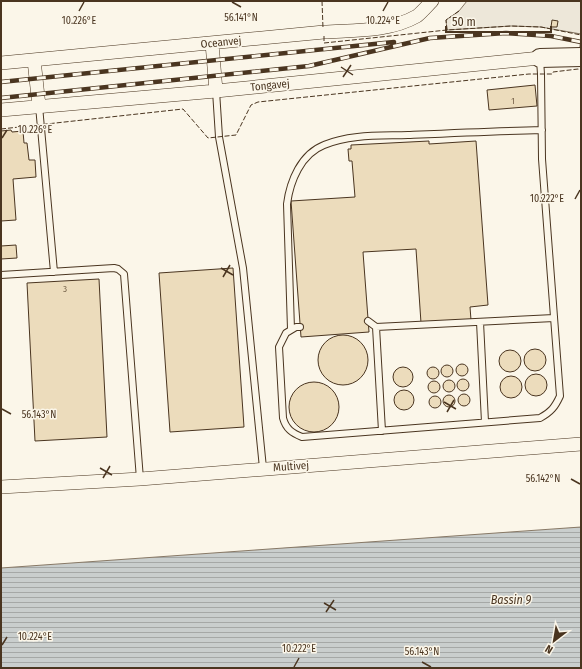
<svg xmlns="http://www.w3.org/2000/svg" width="582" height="669" font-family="'Fira Sans Condensed',sans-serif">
<defs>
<pattern id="water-rules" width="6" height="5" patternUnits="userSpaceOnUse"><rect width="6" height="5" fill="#c9cecd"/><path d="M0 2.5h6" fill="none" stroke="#a5a8a6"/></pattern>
</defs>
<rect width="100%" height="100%" fill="#fbf6e9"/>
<path fill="#ede7d9" stroke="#887966" d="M467 1H581V34L541 27 511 26 447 30 446 20 459 11Z"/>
<path fill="url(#water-rules)" stroke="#887966" d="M581 527V668H1V568Z"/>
<path fill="#ecdcbc" stroke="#4a3520" d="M552 20 558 21 557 27H551Z
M535 85 537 106 489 110 487 90Z
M11 130 12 132 23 131 24 143H27L29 160H35L36 177 13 179 16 220 1 221V131Z
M429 141V144L476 141 488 305 470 307 471 320 421 323 416 249 363 252 369 332 301 337 291 201 355 197 352 161H349L348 149H351V145Z
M16 245 17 258 1 259V246Z
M233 268 244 427 170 432 159 273Z
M99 279 107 437 35 441 27 283Z
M318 360a25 25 0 1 1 50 0a25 25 0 1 1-50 0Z
M524 360a11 11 0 1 1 22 0a11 11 0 1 1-22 0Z
M499 361a11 11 0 1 1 22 0a11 11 0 1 1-22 0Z
M456 370a6 6 0 1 1 12 0a6 6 0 1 1-12 0Z
M441 371a6 6 0 1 1 12 0a6 6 0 1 1-12 0Z
M393 377a10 10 0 1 1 20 0a10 10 0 1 1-20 0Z
M427 373a6 6 0 1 1 12 0a6 6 0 1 1-12 0Z
M525 385a11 11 0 1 1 22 0a11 11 0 1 1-22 0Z
M500 387a11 11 0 1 1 22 0a11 11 0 1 1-22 0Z
M457 385a6 6 0 1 1 12 0a6 6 0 1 1-12 0Z
M443 386a6 6 0 1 1 12 0a6 6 0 1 1-12 0Z
M428 387a6 6 0 1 1 12 0a6 6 0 1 1-12 0Z
M289 407a25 25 0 1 1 50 0a25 25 0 1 1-50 0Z
M394 400a10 10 0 1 1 20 0a10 10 0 1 1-20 0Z
M458 400a6 6 0 1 1 12 0a6 6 0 1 1-12 0Z
M443 401a6 6 0 1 1 12 0a6 6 0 1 1-12 0Z
M429 402a6 6 0 1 1 12 0a6 6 0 1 1-12 0Z"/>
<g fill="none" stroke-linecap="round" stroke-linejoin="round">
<g stroke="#4a3520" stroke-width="8">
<path id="lane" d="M216 91 219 137 243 268 263 468
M39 106 54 272
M1 275 114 268 118 269 124 274 140 479
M368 321 376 327 554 318
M480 322 485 422
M300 327H296L286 333 279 347 283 418C286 429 292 433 302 437L540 418C551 412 555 407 560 396L542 159 541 74 540 60
M376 327 382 431
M291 329 287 204C290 181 301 154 324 145 350 134 381 136 408 135 453 133 497 131 542 130"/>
</g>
<g stroke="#4a3520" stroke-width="14">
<path id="street" d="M212 43 216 91
M34 60 39 106
M1 63 324 32C354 30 389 32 417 16 422 12 427 6 432 1
M1 110 216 91 540 58
M1 487 140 479 581 444"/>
</g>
<g stroke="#4a3520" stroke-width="20">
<path id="secondary" d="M540 58 581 57"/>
</g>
<use href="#lane" stroke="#fbf6e9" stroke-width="6"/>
<use href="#street" stroke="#fbf6e9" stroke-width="13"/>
<use href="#secondary" stroke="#fbf6e9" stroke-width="18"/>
<g stroke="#4a3520" stroke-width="4.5">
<path id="rail" d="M1 82 394 42
M1 98 309 66 430 38 506 33 551 36 581 42"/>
</g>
<use href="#rail" stroke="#fbf6e9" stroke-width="3" stroke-dasharray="9" stroke-linecap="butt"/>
<path stroke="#4a3520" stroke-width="1" stroke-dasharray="5 2" stroke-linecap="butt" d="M322 1 323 28
M447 30 446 20 459 11
M324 36V43L447 30 511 26 541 27 581 35 580 48
M1 129 183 109 208 138 236 135 251 105 258 102 529 74H552L553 72 578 69 581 70"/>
</g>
<path fill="none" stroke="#4a3520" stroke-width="1.5" d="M232 2 241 7M79 11 84 2M383 11 388 2M341 67 353 75M343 77 351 65M2 138 7 130M575 199 580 190M221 268 233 275M223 277 230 265M444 402 456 409M2 409 11 414M447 412 454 400M100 468 112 475M103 478 110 466M571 479 580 484M324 603 336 610M326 612 334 600M2 645 7 637M422 662 431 667M294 667 299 658"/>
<g text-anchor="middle" stroke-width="3" stroke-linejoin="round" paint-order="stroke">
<g font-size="9" fill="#725f47">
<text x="513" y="104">1</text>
<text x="65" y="292">3</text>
</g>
<g font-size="11" fill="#4a3520" stroke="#fbf6e9">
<text transform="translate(221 42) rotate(-6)" y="4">Oceanvej</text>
<text transform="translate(270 85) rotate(-6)" y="4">Tongavej</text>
<text transform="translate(291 466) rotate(-4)" y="4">Multivej</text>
</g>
<g font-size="12" font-style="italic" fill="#4a3520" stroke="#fbf6e9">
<text x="511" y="604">Bassin 9</text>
</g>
</g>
<g font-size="10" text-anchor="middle" fill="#4a3520" stroke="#fbf6e9" stroke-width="3" stroke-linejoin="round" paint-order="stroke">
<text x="241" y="21">56.141°N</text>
<text x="79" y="24">10.226°E</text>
<text x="383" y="24">10.224°E</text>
<text x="35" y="133">10.226°E</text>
<text x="547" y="202">10.222°E</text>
<text x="39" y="418">56.143°N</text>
<text x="543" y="482">56.142°N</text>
<text x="35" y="640">10.224°E</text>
<text x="299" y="652">10.222°E</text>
<text x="422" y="655">56.143°N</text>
</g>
<rect width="582" height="669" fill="none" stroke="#4a3520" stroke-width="4"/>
<g transform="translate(554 641) rotate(211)" stroke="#fbf6e9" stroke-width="3" paint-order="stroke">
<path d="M0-3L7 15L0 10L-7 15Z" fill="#4a3520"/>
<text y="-6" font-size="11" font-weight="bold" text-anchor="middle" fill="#4a3520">N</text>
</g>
<path d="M446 26v6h105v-6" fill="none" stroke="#4a3520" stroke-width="2"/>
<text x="452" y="26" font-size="12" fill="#4a3520" stroke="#fbf6e9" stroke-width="3" paint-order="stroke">50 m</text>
</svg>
